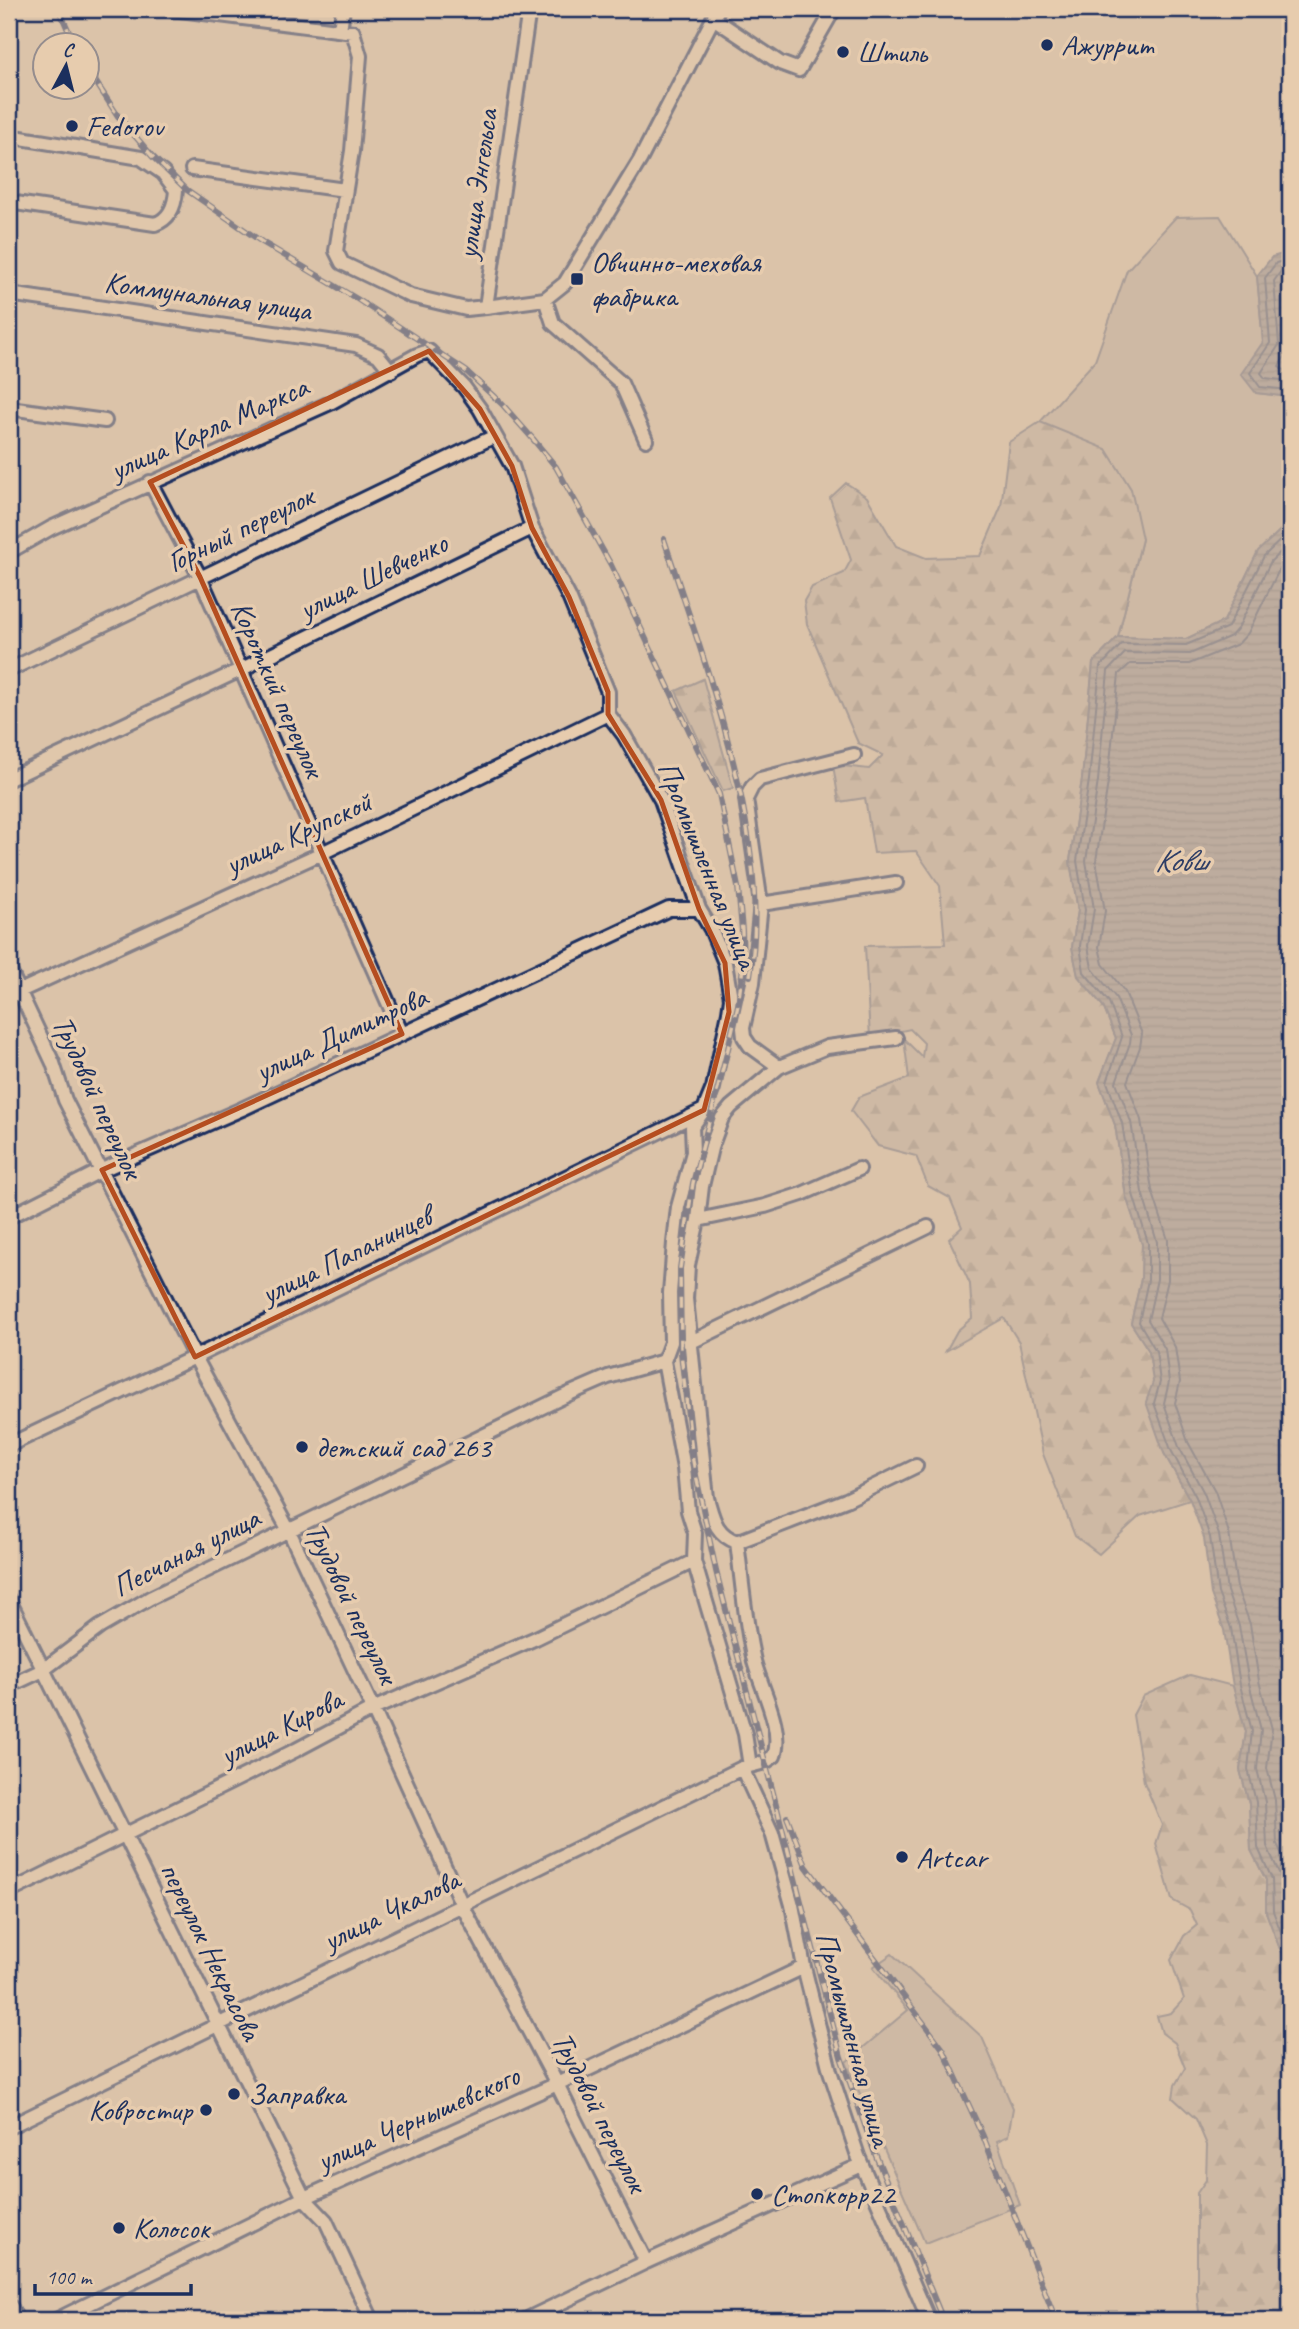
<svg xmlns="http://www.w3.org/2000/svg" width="1299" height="2329" font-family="Caveat,sans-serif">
<defs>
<pattern id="forest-firs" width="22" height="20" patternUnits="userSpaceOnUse" patternTransform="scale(1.75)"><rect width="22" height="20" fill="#bfad9e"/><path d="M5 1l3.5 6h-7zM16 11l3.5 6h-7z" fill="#9a8d84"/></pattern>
<pattern id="water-rules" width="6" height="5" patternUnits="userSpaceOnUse" patternTransform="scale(1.75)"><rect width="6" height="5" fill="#999090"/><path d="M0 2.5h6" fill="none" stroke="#7c7679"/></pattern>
</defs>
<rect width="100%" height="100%" fill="#dbc3a9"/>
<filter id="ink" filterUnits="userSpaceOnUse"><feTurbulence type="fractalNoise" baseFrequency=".0143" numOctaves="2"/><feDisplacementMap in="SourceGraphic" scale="14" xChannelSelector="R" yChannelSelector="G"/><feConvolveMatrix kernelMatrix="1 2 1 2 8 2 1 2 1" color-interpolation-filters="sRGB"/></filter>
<g filter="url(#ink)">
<path fill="#bfad9e" stroke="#6d6e7e" stroke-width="2" d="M1220 216 1257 276 1263 342 1256 393 1290 397 1288 523 1258 552 1224 621 1186 639 1118 637 1142 539 1040 422 1095 361 1127 270 1176 217Z
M892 1954 982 2037 1013 2108 1008 2136 997 2141 1020 2205 925 2243 846 2062 908 2010 873 1967Z"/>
<path fill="url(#forest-firs)" stroke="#6d6e7e" stroke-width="2" d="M1040 422 1106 449 1131 489 1142 539 1118 637 1093 663 1082 779 1070 861 1078 911 1072 947 1078 976 1103 1006 1116 1038 1099 1082 1115 1125 1126 1196 1142 1244 1141 1279 1131 1323 1149 1351 1164 1453 1190 1500 1140 1516 1099 1554 1075 1536 1043 1454 1019 1342 1004 1318 946 1351 957 1331 972 1318 970 1284 949 1239 962 1227 950 1198 928 1186 916 1156 878 1146 851 1111 859 1097 909 1078 904 1039 922 1057 924 1043 910 1029 870 1038 865 946 945 944 940 886 916 851 874 853 865 798 839 802 833 765 869 769 883 755 858 743 807 624 804 601 812 587 844 573 851 560 830 498 846 483 867 497 896 546 926 558 980 556 1001 507 1009 442Z
M703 679 733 788 723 791 676 691Z
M1190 1675 1233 1686 1246 1732 1240 1770 1249 1803 1251 1850 1266 1880V1912L1280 1949 1290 1963V2019L1285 2042 1290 2078V2132L1284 2158 1290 2210 1289 2320H1200L1197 2295V2193L1206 2180 1207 2145 1196 2119 1173 2098 1175 2085 1185 2068 1175 2043 1162 2033 1157 2016 1171 2013 1184 1999 1171 1960 1184 1936 1197 1925 1190 1910 1172 1900 1156 1844 1162 1825 1144 1782 1133 1715 1143 1696Z"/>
<path fill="url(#water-rules)" stroke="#67697c" stroke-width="2" d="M1290 252V397L1256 393 1241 374 1263 342 1257 276 1272 257Z
M1290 495V1963L1280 1949 1266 1912V1880L1251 1850 1249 1803 1240 1770 1246 1732 1233 1686 1224 1630 1211 1594 1204 1538 1190 1500 1164 1453 1146 1402 1153 1382 1149 1351 1131 1323 1141 1279 1142 1244 1126 1196 1115 1125 1099 1082 1116 1038 1103 1006 1078 976 1072 947 1078 911 1070 861 1082 779 1093 663 1118 637 1186 639 1224 621 1258 551 1288 523Z"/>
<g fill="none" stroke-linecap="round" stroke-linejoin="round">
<path stroke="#4d5672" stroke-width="2" d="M1290 259 1276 263 1265 278 1270 343 1250 373 1260 387 1290 390
M1290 268 1281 271 1274 281 1279 345 1261 373 1265 378 1290 381
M1290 279 1284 285 1289 344 1286 355 1279 366 1281 369 1290 371
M1290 531 1264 556 1228 627 1186 645 1122 644 1100 667 1089 780 1077 861 1085 910 1080 946 1084 972 1109 1002 1122 1037 1107 1082 1122 1123 1133 1194 1148 1243V1280L1139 1322 1156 1351 1160 1382 1154 1403 1171 1450 1196 1497 1210 1537 1218 1593 1231 1628 1240 1685 1252 1731 1248 1769 1256 1802 1258 1848 1272 1879 1273 1911 1286 1945 1290 1952
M1290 543 1271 561 1238 628 1231 636 1190 654 1125 653 1108 671 1098 781 1086 861 1094 909 1088 946 1092 968 1116 998 1131 1035 1130 1043 1116 1082 1131 1122 1142 1192 1157 1242V1279L1148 1320 1165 1349 1169 1382 1164 1403 1179 1447 1204 1493 1219 1535 1227 1591 1239 1626 1249 1683 1261 1730 1257 1769 1265 1802 1267 1846 1281 1877 1282 1909 1290 1933
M1290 557 1280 568 1248 633 1238 644 1189 664H1130L1119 674 1108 782 1096 861 1105 911 1099 947 1103 964 1125 992 1142 1034 1140 1047 1127 1082 1141 1120 1152 1190 1168 1240V1280L1159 1318 1175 1347 1180 1382 1175 1403 1188 1442 1215 1491 1229 1533 1237 1588 1250 1624 1259 1681 1272 1729 1267 1768 1275 1800 1277 1844 1290 1871"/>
<g stroke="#1b2f5e" stroke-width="18">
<path id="street" d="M172 9 353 32 360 56 352 151 336 251 342 263 411 296 466 309 486 307
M529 9 486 307 545 299
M713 18 780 63 799 70 834 9
M340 30 343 9
M9 136 141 158 163 173 176 190C175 206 170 219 155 224L9 202
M192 169 345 190
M9 294 356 345 378 355 391 371
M545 299 565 283 640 160 718 9
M545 299 553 323 621 383 646 440
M9 408 105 421
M150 482 200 577 402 1034
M9 552 51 528 330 403 417 355 429 351 464 387 480 409 512 466 532 528 569 597 608 692V714L624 735 661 800 699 909 711 929 725 963 731 998 729 1012 713 1088 704 1110 692 1127 693 1152 678 1207 674 1243 670 1293 671 1342 664 1361
M9 670 495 436
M9 779 240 670 532 528
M761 904 896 883
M9 969 53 1063 65 1100 195 1357 288 1529 373 1709 462 1905 557 2084 646 2262
M9 996 322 853 608 714
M779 1067 827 1047 896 1038
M9 1217 102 1170 242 1109 669 909H699
M698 1220 765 1206 802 1194 859 1169
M689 1343 928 1227
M664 1361 684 1468 688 1511 695 1533 694 1561 745 1734 750 1766
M9 1445 195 1357 702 1111
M737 1542C715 1534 713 1518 707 1498L686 1299 688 1265 698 1220 702 1186 711 1148 722 1118 731 1107 779 1067 750 1046 744 1037 743 1028 753 983 761 904 746 799 752 787 760 779 854 755
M737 1542 846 1500 916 1466
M9 1600 304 2198 326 2221 372 2320
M9 1686 43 1670 100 1627 150 1598 571 1393 608 1377 664 1361
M742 1768 772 1833 792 1905 804 1967 830 2071 858 2156 929 2320
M9 1892 296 1750 373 1709 536 1638 694 1561
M9 2127 742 1768 765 1762 774 1756C784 1729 761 1688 754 1661 745 1622 742 1581 737 1542
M56 2320 304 2198 557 2084 804 1967
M525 2320 646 2262 861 2165"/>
</g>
<g stroke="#1b2f5e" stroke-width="23">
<path id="secondary" d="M9 2309 14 2320"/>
</g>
<use href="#street" stroke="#e7ccae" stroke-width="12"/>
<use href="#secondary" stroke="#e7ccae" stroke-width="18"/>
<g stroke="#1b2f5e" stroke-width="6">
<path id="rail" d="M59 9 75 46
M88 70 118 116 152 156 187 190 262 242 357 299 466 371 502 404 533 439 556 467 611 565 719 794 738 887 742 930 743 967 738 1005 727 1053 693 1183 680 1268 681 1353 693 1461 716 1571 841 2057 874 2151 943 2320
M664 539C706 669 773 838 750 976
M787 1817 806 1866 943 2049 983 2136 1056 2320"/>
</g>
<use href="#rail" stroke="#e7ccae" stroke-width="3.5" stroke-dasharray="10" stroke-linecap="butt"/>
</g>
</g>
<path d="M0 0H1299V2329H0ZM429 351 480 409 512 466 532 528 569 597 608 692V714L661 800 699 909 725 963 729 1012 704 1110 195 1357 102 1170 402 1034 200 577 150 482Z" fill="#dbc3a9" fill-opacity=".55" fill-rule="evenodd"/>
<path fill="none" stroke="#b54e20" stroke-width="5" stroke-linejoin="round" d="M429 351 480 409 512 466 532 528 569 597 608 692V714L661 800 699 909 725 963 729 1012 704 1110 195 1357 102 1170 402 1034 200 577 150 482Z"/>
<g fill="#1b2f5e" stroke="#e7ccae" stroke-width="2.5">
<circle cx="1047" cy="45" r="7"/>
<circle cx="843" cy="52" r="7"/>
<circle cx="72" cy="126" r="7"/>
<rect x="570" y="272" width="14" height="14" rx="3.5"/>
<circle cx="302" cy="1447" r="7"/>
<circle cx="902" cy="1857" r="7"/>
<circle cx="234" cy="2094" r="7"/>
<circle cx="206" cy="2110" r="7"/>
<circle cx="757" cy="2194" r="7"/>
<circle cx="119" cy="2228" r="7"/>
</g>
<g text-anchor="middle" stroke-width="7" stroke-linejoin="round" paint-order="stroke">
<g font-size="30" fill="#1b2f5e" stroke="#e7ccae" text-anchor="start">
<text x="1061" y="55">Ажуррит</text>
<text x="857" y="62">Штиль</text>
<text x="86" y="136">Fedorov</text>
<text x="591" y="272">Овчинно-меховая<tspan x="591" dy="34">фабрика</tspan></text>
<text x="316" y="1457">детский сад 263</text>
<text x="916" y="1867">Artcar</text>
<text x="248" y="2104">Заправка</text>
<text x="192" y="2120" text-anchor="end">Ковростир</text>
<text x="771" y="2204">Стопкорр22</text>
<text x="133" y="2238">Колосок</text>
</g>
<g font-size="30" fill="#1b2f5e" stroke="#e7ccae">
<text transform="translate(477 184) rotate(-82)" y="10">улица Энгельса</text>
<text transform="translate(208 296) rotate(8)" y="10">Коммунальная улица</text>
<text transform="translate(209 428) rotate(-24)" y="10">улица Карла Маркса</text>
<text transform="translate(240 529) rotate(-26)" y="10">Горный переулок</text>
<text transform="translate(373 576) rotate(-26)" y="10">улица Шевченко</text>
<text transform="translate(278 689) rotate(66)" y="10">Короткий переулок</text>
<text transform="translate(298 833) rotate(-25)" y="10">улица Крупской</text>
<text transform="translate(708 865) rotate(68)" y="10">Промышленная улица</text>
<text transform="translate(341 1034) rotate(-25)" y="10">улица Димитрова</text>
<text transform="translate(98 1097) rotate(65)" y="10">Трудовой переулок</text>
<text transform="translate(346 1255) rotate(-26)" y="10">улица Папанинцев</text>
<text transform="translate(186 1552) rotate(-27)" y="10">Песчаная улица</text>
<text transform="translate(352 1603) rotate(64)" y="10">Трудовой переулок</text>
<text transform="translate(281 1727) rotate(-27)" y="10">улица Кирова</text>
<text transform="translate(391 1910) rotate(-26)" y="10">улица Чкалова</text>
<text transform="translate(211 1951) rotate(64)" y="10">переулок Некрасова</text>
<text transform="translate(854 2039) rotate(75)" y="10">Промышленная улица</text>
<text transform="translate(600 2112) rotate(63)" y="10">Трудовой переулок</text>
<text transform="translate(418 2118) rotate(-24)" y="10">улица Чернышевского</text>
</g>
<g font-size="32" font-style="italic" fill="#2e3e66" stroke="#e7ccae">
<text x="1181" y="871">Ковш</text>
</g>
</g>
<rect width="1299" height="2329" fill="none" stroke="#e7ccae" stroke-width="35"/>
<rect x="18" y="18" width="1264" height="2294" fill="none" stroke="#1b2f5e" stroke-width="2.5" filter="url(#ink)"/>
<g transform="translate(66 66) rotate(7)"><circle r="33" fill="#e7ccae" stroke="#958d8e" stroke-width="2"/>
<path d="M0-5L12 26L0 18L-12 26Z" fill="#1b2f5e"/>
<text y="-10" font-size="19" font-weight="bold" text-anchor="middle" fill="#1b2f5e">С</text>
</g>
<path d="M35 2284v10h156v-10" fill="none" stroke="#1b2f5e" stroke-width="3.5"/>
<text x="46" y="2284" font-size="21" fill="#1b2f5e" stroke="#e7ccae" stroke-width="5" paint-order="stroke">100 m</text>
</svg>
